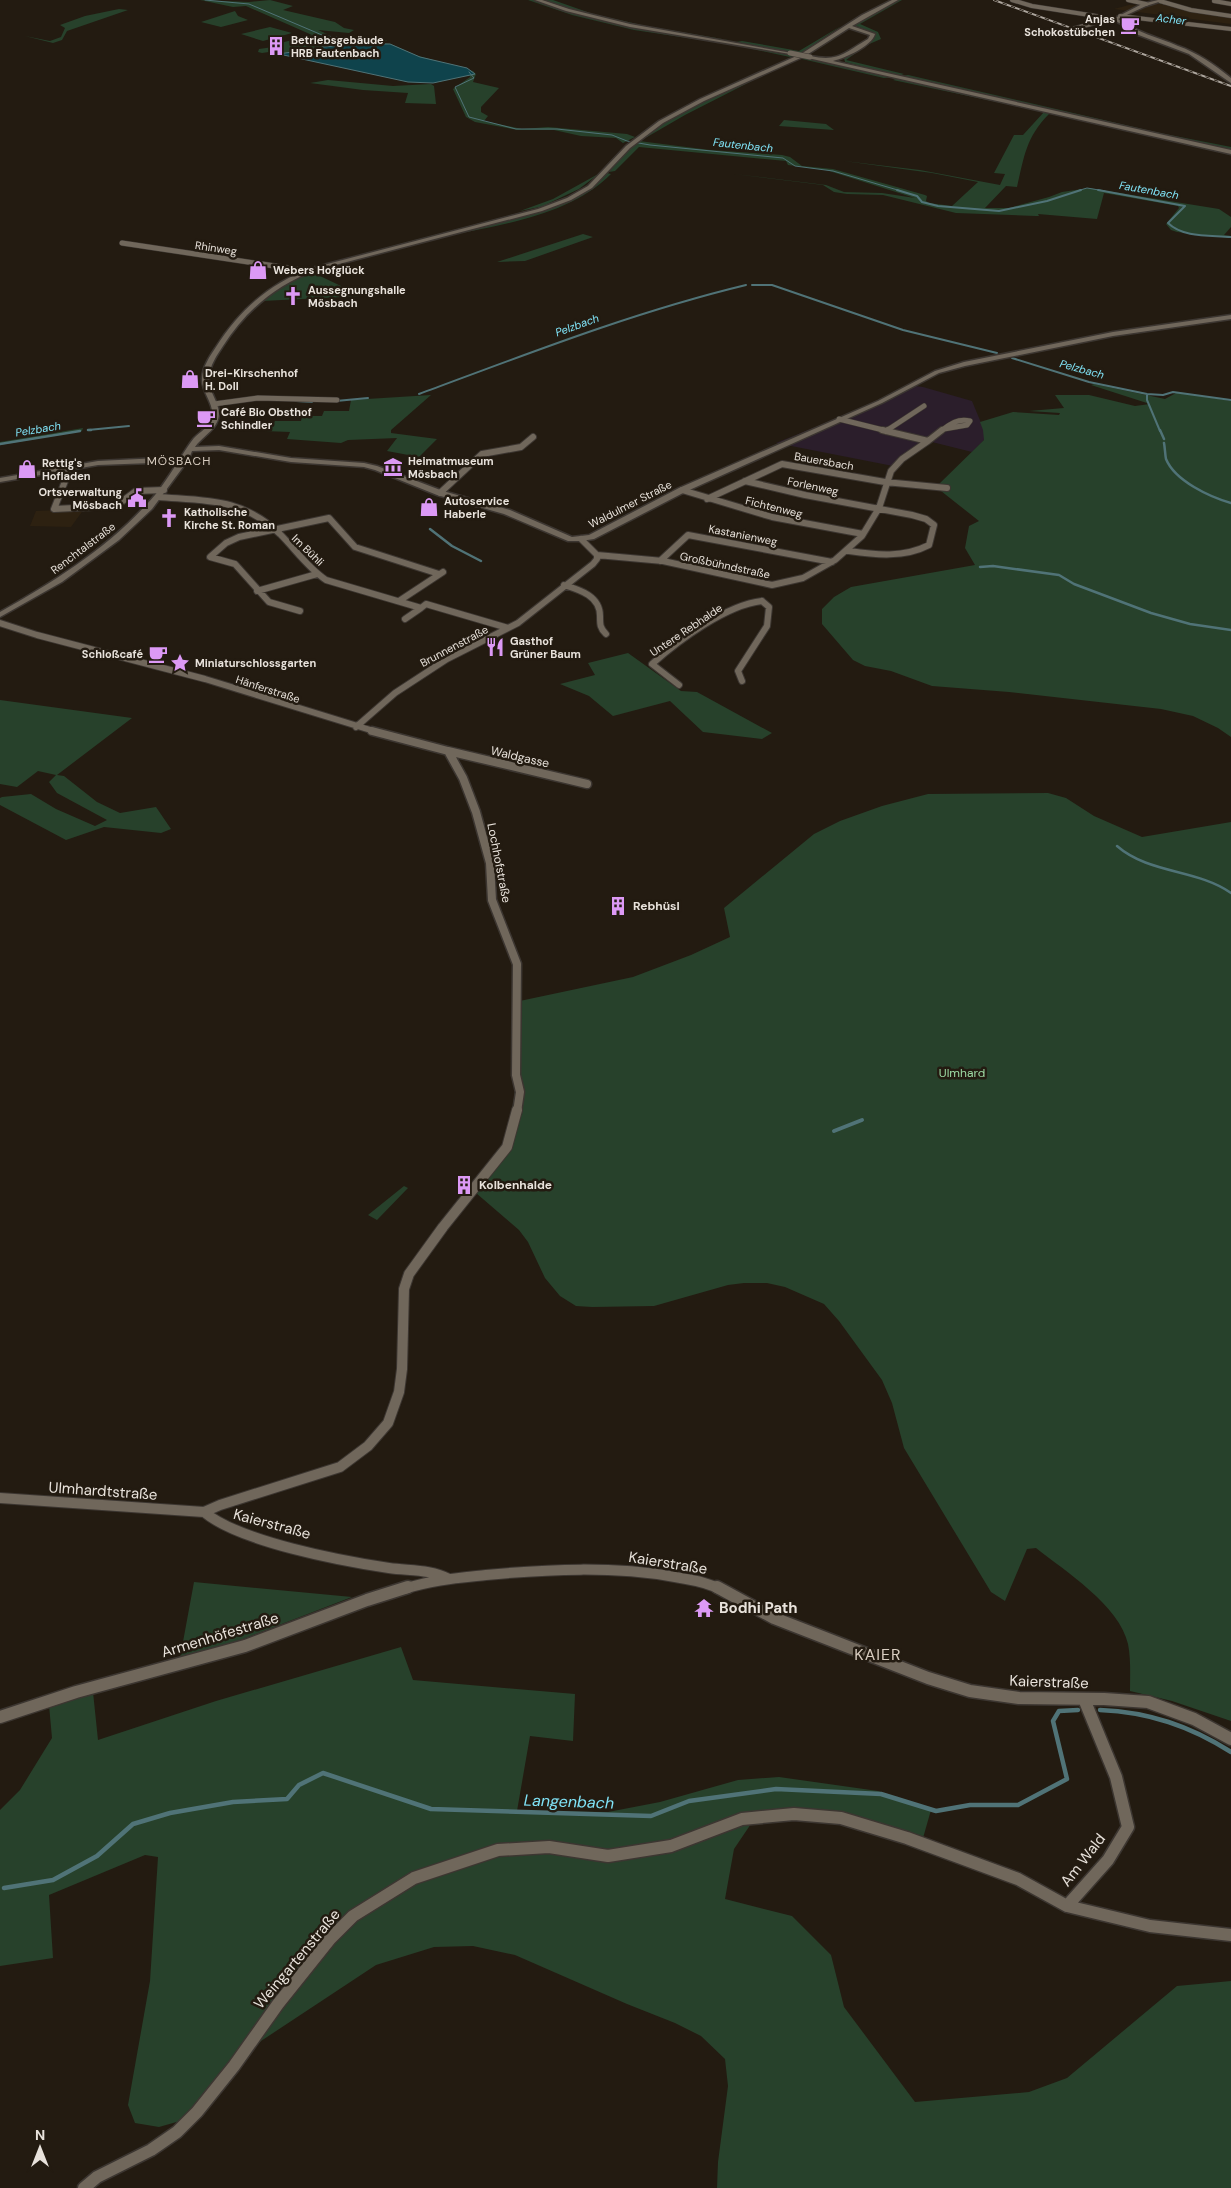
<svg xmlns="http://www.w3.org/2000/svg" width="1231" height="2188" font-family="'DM Sans',sans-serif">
<rect width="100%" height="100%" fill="#231b11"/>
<path fill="#2d2111" d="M1157 3 1193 12 1231 16V24L1114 9 1129 5 1148 6Z
M84 509 71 527 30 526 36 511Z"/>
<path fill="#2b1e2b" d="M908 385 923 387 972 401 984 430V440L972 452 928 441 893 466 776 443 877 402Z"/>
<path fill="#27412b" d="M200 0 249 2 270 0 293 6 283 10 335 22 344 28 354 30 349 33 318 30 327 34 307 36 312 35 246 6 233 7Z
M528 0H534L572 13 615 24 795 56 790 57 734 45 634 30 572 15Z
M540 0H553L593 14 646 26 734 41 635 26 570 10Z
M898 0H902L860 24 878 32 881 39 867 45 846 60 904 74 899 76 845 62 844 58 875 37 871 32 854 25Z
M119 9 128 10 67 31 62 40 53 43 25 36 50 41 61 37 65 28 60 25 85 16Z
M235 11 238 16 248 20 221 27 201 22Z
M841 26 800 54 736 42 742 41 799 51Z
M270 27 292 33 263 41 241 34Z
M333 36 342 40 338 41 340 42 387 40 383 43 391 44 415 55 473 71 476 74 473 82 499 88 481 107V112L488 116 484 121 522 129 548 127 627 134 635 137 623 143 616 138 581 136 554 130H518L475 122 466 117 453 89 470 77V75L372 73 284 53H270L276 51 262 53 258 52 259 49 280 46 277 44 303 37Z
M800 57 895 77 884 78 802 59 799 58Z
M795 59 685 115 647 137H643C689 103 744 83 795 59Z
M908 75 1160 133 1231 147V151L901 76Z
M897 78 1231 153V155L1047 113 1049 114C1026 137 1024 157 1017 187L1006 186 985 208H1009L1049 197 1062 192 1089 188 1219 209 1231 217V227L1224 235 1231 236V238L1177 232 1171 230 1166 224 1179 208 1178 206 1104 193 1097 219 1038 214 1039 216H1036L956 213 883 195 847 194 834 192 823 185 734 174 826 185 844 192 882 193 915 198 826 170 788 165 786 161 639 147 615 171 609 172 623 155 639 141 710 150 782 155 790 157 802 166 833 169 925 195 927 196 926 201 929 203 952 206 978 182 932 173 844 161 920 170 1000 185 1005 174 994 173 1014 135H1023L1044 112 893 80Z
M328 80 393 86 431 84 434 86 436 104 405 103 408 93 363 90 310 83Z
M784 120 826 124 834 130 779 126Z
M600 173 579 189 545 205 574 194 594 181 585 188 568 198 538 209 339 260 545 206 520 211 553 199Z
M607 173 611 174C568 218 491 226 433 239 482 226 572 209 607 173Z
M583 234 593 237 525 261 497 262Z
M306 273 320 276 362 296 262 301 280 286Z
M1094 384 1165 399 1176 393H1181L1231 401V737L1218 728 1193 716 1161 709 1009 692 932 686 891 671 865 666 853 660 822 624V609L834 597 851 587 975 565 965 548 969 526 979 521 941 491 939 484 984 440 983 430 980 422 1013 412 1059 415 1060 413 1029 411 1064 408 1055 395H1089L1135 406 1150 404 1091 385Z
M431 395 391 430V433L437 439 419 457 387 451 397 438 348 440 341 443 287 439 290 432 264 431 267 424H273L275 421H301L302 416H322L324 411H349L351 400Z
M83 428 82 431 0 445V442Z
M628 653 681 691 697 692 772 733 762 739 703 732 670 701 613 716 589 696 560 684 595 675 588 663Z
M0 700 132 718 57 775 64 776 97 802 120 813 156 807 171 829 161 833 104 827 66 840 0 805V798L2 797 31 794 56 809 95 826 107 820 57 793 49 782 56 775 38 771 17 787 0 784Z
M1048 793 1066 798 1094 816 1142 837 1231 822V1721L1172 1701 1130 1691C1130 1676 1131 1659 1128 1644 1120 1606 1065 1571 1036 1548L1027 1549 1005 1601 991 1592 904 1448 892 1403 882 1380 839 1321 824 1304 785 1287 767 1283H744L728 1285 654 1306 592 1307 576 1306 560 1296 545 1278 528 1242 519 1230 476 1193 506 1152 515 1091 511 1059 515 1002 633 977 691 955 730 937 724 908 814 834 840 821 882 806 928 794Z
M404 1186 408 1188 377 1220 368 1215Z
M194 1582 352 1597 225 1646 180 1658Z
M401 1647 413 1680 575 1694 573 1741 530 1736 517 1811 608 1812 660 1802 738 1780 779 1777 878 1791 931 1810 923 1838 845 1812H759L734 1849 725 1899 792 1916 831 1955 844 2007 915 2102 1029 2092 1067 2078 1177 1986 1231 1981V2188H717L718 2162 728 2086 725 2059 701 2036 675 2023 627 2004 515 1955 473 1946 434 1947 376 1965 261 2041 180 2121 159 2127 135 2123 128 2105 150 1981 158 1857 145 1855 49 1895 53 1958 0 1966V1810L20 1790 52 1738 49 1705 93 1692 98 1740 216 1701Z"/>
<path fill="#0f434c" stroke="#507377" d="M358 44H390L420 57 467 68 475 74 433 83 408 82 279 54 323 47Z"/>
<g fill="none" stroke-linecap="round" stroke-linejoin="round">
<path stroke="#507377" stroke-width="1" d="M205 0 249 4 322 35
M1151 0 1164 4
M324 36 339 37 356 45
M469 72 474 78 455 87 469 117 516 129H557L612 135 627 141 650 145 783 158 795 166 833 171 901 191
M1077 191 1087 188 1105 191"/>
<path stroke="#507377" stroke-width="2" d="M897 190 917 196 922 202 938 206 999 211 1047 201 1081 190
M1098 190 1185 206 1168 223C1183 238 1211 235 1231 237
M752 285H772L903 330 997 353
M1012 358 1089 382 1147 394 1163 395 1173 392 1231 400
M419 394C527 354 634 312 746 285
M1147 394V400L1160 431
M296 401 312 402
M336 401 368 398
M88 430 129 426"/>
<path stroke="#507377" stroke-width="2.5" d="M88 430H91
M1160 430 1164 439
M1164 443C1165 448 1165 454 1166 459 1175 481 1210 497 1231 503
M0 444 80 431
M430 529 452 546 481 561
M980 567 993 566 1059 575 1074 584 1151 613 1190 624 1231 630
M1117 846C1149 874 1197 869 1231 893"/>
<path stroke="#507377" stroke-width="4" d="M834 1131 862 1120"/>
<path stroke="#507377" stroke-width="4.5" d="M1100 1710C1149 1712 1190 1726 1231 1752
M4 1888 53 1880 97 1856 133 1824 170 1813 233 1802 287 1799 299 1785 323 1773 431 1809 651 1816 689 1801 776 1789 881 1794 936 1811 970 1805H1018L1067 1779 1053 1721 1059 1711 1078 1710"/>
<g stroke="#3c3631" stroke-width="5">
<path id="street-far5" d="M1012 0 1032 6 1115 19
M1128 0 1146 4
M1160 1 1191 10 1231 16
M1214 1 1231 4
M1120 16 1231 29
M1056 33 1107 20"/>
</g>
<g stroke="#3c3631" stroke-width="6">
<path id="street-far4" d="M122 243 308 271
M214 404 258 398 337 400
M839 419 887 431
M886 431 924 406
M941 431C950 424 958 418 970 421L967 425 944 429"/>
</g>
<g stroke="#3c3631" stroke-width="8">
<path id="street-far3" d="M886 431 888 430
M928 441 942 430
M71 466 54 509 116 506 136 491 164 490
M745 481 805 495 912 515 926 519 934 525 929 545C904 558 876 555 849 551
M682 490 772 517 863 534
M440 493 482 454 521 447 533 437
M158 497C207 501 242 498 280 534 295 549 308 568 326 580L421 608 426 604 508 628
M707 499 782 464 885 482 947 488
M581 539 597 555
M597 555 663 561 772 585 803 578 835 560 862 536 879 508 891 471 902 459 928 441 882 430
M660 561 688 535 832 562
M564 585C580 590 600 596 600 616 600 625 600 628 606 634
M257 591 317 574
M399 601 443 572
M300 611 269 602 235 564 210 557 226 543 239 537 329 518 355 547 439 574
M405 619 421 608
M0 623 37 635 205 679 377 732
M742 681 738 671 767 626 769 607 762 601
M679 685 652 664C679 640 726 605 762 601
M356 727 395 693 447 659 518 623 593 564 597 559V555"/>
</g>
<g stroke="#3c3631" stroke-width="11">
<path id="street-far2" d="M372 731 448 751 463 778 476 812 490 863 492 900 517 964 516 1075 520 1092 517 1112
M448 751 587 784"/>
</g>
<g stroke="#3c3631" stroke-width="12">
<path id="street-far1" d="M0 1498 204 1512 220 1505 340 1467 368 1446 388 1423 399 1392 402 1369 404 1289 409 1274 443 1227 507 1147 517 1110
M204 1512C240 1542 342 1561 389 1568 410 1571 430 1569 449 1579
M404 1589C431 1580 458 1578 486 1575 549 1569 613 1566 675 1577 690 1580 705 1581 719 1589"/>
</g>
<g stroke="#3c3631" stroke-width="15">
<path id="street" d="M717 1587 774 1618 928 1678 970 1691 1019 1698 1104 1699 1148 1702 1194 1719 1231 1739
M0 1717 76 1692 245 1646 367 1600 408 1587
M1067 1906 1108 1860 1128 1827 1116 1777 1084 1699
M84 2188 97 2177 151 2150 177 2132 197 2112 234 2066 278 2004 330 1939 353 1916 414 1878 498 1850 549 1847 608 1856 671 1846 742 1819 794 1814 841 1818 907 1838 1018 1879 1067 1906 1150 1926 1231 1935"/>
</g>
<g stroke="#3c3631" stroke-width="3">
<path id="secondary" d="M535 0H542L569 9 630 24 792 53 790 54 630 27 566 11Z
M892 0H898L852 26 875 34C872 46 845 58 833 61L1231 150V154L808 58 810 56C839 62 844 53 868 39L870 35 849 28 805 56 704 101 663 123 630 148 592 188 571 200 542 211 316 270C276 285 246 310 223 346 217 355 210 365 209 377 207 394 226 407 216 424 211 433 201 438 195 447L219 446 291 458 364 463 377 466 443 491 510 510 572 537 589 535 679 488 878 401 935 371 964 362 1113 332 1231 315V319L1113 336 965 366 939 373 882 403 685 492 594 539 581 541H568L504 514 437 495 375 470 364 467 291 462 219 450 192 451 189 459 152 509 119 540 62 582 0 617V612C53 582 105 550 146 505 159 492 168 477 178 462L98 465 0 482V478L98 461 181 457C185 451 189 444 194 438 200 432 209 427 212 418 215 404 201 392 202 378 203 366 210 356 216 347 240 309 270 283 312 268L538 209 567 198 588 186 626 146 659 121 700 99 801 54 862 15Z
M1158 0H1165L1146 6 1118 19C1137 33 1158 37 1178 46 1198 53 1215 65 1231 78V83L1189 54 1136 34 1113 19 1142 4Z"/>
</g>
<use href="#street-far5" stroke="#70675b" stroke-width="4"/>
<use href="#street-far4" stroke="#70675b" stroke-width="5"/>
<use href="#street-far3" stroke="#70675b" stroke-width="6"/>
<use href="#street-far2" stroke="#70675b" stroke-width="8"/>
<use href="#street-far1" stroke="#70675b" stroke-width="10"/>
<use href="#street" stroke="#70675b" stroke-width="12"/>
<use href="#secondary" fill="#70675b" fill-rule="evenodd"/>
<g stroke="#aea79f" stroke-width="2">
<path id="rail" d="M994 0 1231 86"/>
</g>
<use href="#rail" stroke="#231b11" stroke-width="1" stroke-dasharray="4.5" stroke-linecap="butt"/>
<g stroke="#3c3631" stroke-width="6" stroke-linecap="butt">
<path id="secondary-bridge" d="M790 53 810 57"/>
</g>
<use href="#secondary-bridge" stroke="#70675b" stroke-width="5"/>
</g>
<defs>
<g id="cafe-bare" transform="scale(1.5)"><path d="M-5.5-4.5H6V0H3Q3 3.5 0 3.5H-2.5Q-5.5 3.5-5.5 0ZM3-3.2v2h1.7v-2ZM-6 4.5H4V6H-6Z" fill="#dc99f5" stroke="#231b11" stroke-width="2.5" paint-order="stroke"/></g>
<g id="building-bare" transform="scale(1.5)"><path d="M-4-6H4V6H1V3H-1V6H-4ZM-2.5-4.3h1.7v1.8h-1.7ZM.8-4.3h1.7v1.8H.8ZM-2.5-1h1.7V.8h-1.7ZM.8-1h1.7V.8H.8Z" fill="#dc99f5" stroke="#231b11" stroke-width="2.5" paint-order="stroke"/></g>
<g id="shop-bare" transform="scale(1.5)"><path d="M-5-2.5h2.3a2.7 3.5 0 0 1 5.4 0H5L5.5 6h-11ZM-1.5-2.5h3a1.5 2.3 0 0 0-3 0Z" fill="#dc99f5" stroke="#231b11" stroke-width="2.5" paint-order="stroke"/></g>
<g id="church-bare" transform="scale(1.5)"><path d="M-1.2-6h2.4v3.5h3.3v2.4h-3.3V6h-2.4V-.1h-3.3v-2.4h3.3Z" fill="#dc99f5" stroke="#231b11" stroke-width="2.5" paint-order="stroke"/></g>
<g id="museum-bare" transform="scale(1.5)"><path d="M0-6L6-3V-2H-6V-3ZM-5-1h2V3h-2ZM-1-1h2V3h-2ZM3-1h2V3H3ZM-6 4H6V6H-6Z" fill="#dc99f5" stroke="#231b11" stroke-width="2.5" paint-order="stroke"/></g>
<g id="civic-bare" transform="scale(1.5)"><path d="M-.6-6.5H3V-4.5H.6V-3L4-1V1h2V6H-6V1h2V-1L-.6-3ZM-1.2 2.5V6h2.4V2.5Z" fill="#dc99f5" stroke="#231b11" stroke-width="2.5" paint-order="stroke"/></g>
<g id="restaurant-bare" transform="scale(1.5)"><path d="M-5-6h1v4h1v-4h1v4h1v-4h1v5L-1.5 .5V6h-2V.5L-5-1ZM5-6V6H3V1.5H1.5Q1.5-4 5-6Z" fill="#dc99f5" stroke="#231b11" stroke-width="2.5" paint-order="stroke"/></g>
<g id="sight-bare" transform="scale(1.5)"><path d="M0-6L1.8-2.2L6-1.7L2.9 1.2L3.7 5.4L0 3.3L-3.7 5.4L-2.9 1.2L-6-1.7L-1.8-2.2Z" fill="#dc99f5" stroke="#231b11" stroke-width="2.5" paint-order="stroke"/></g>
<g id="temple-bare" transform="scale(1.5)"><path d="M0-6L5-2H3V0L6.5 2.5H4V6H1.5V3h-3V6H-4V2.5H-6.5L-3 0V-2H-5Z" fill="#dc99f5" stroke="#231b11" stroke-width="2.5" paint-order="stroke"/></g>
</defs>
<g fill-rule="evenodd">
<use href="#cafe-bare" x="1130" y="25"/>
<use href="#building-bare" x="276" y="46"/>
<use href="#shop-bare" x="258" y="270"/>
<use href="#church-bare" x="293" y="296"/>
<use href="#shop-bare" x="190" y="379"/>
<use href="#cafe-bare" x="206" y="418"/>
<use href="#museum-bare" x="393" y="467"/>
<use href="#shop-bare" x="27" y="469"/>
<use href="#civic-bare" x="137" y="498"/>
<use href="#shop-bare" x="429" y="507"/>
<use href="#church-bare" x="169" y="518"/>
<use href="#restaurant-bare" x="495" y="647"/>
<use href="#cafe-bare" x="158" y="654"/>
<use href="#sight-bare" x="180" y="663"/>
<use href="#building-bare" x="618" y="906"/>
<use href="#building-bare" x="464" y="1185"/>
<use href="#temple-bare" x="704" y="1608"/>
</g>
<g text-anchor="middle" stroke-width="5" stroke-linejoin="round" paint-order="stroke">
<g font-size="11" font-weight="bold" fill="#e8e2db" stroke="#231b11" text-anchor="start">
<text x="1115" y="23" text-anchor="end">Anjas<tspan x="1115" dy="13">Schokostübchen</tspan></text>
<text x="291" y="44">Betriebsgebäude<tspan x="291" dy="13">HRB Fautenbach</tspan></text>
<text x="273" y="274">Webers Hofglück</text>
<text x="308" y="294">Aussegnungshalle<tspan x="308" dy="13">Mösbach</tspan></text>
<text x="205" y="377">Drei-Kirschenhof<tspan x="205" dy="13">H. Doll</tspan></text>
<text x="221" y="416">Café Bio Obsthof<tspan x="221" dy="13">Schindler</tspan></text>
<text x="408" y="465">Heimatmuseum<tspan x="408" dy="13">Mösbach</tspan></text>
<text x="42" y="467">Rettig's<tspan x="42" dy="13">Hofladen</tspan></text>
<text x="122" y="496" text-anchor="end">Ortsverwaltung<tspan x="122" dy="13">Mösbach</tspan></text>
<text x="444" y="505">Autoservice<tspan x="444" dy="13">Haberle</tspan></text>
<text x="184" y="516">Katholische<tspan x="184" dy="13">Kirche St. Roman</tspan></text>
<text x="510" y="645">Gasthof<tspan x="510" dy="13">Grüner Baum</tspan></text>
<text x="143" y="658" text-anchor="end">Schloßcafé</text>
<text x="195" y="667">Miniaturschlossgarten</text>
</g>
<g font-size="11" font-style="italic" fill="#80e4f8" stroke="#231b11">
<text transform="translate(1171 19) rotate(7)" y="4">Acher</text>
<text transform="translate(743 145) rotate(6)" y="4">Fautenbach</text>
<text transform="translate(1149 190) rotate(10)" y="4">Fautenbach</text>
<text transform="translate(577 325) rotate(-20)" y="4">Pelzbach</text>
<text transform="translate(1082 369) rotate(15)" y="4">Pelzbach</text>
<text transform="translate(38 429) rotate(-9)" y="4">Pelzbach</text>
</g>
<g font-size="11" fill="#e8e2db" stroke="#231b11">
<text transform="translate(216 248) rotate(9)" y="4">Rhinweg</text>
<text transform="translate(824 461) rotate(10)" y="4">Bauersbach</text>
<text transform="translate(813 486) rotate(12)" y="4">Forlenweg</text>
<text transform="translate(630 504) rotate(-27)" y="4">Waldulmer Straße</text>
<text transform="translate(774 507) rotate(14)" y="4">Fichtenweg</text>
<text transform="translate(743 535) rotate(11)" y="4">Kastanienweg</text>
<text transform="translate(83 548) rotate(-37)" y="4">Renchtalstraße</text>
<text transform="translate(308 550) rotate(44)" y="4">Im Bühli</text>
<text transform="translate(725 565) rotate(12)" y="4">Großbühndstraße</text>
<text transform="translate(686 630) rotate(-34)" y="4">Untere Rebhalde</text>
<text transform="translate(454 646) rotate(-28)" y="4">Brunnenstraße</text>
<text transform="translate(268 689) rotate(18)" y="4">Hänferstraße</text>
</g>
<g font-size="12" letter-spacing="1" fill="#d8cdc0" stroke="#231b11">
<text x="179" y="465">MÖSBACH</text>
</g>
<g font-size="12" fill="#e8e2db" stroke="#231b11">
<text transform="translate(520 757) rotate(13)" y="4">Waldgasse</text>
<text transform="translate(499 863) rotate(79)" y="4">Lochhofstraße</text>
</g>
<g font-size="12" font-weight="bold" fill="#e8e2db" stroke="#231b11" text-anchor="start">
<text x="633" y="910">Rebhüsl</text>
<text x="479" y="1189">Kolbenhalde</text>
</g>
<g font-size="12" fill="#9ddaa4" stroke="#231b11">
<text x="962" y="1077">Ulmhard</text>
</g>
<g font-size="15" fill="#e8e2db" stroke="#231b11">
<text transform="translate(103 1491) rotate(4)" y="5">Ulmhardtstraße</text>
<text transform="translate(272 1524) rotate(15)" y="5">Kaierstraße</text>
<text transform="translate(668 1563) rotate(9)" y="5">Kaierstraße</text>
<text transform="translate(220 1635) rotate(-17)" y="5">Armenhöfestraße</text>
<text transform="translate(1049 1682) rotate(2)" y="5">Kaierstraße</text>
<text transform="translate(1083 1860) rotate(-52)" y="5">Am Wald</text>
<text transform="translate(297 1959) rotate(-50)" y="5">Weingartenstraße</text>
</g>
<g font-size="15" font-weight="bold" fill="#e8e2db" stroke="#231b11" text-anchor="start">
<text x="719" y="1613">Bodhi Path</text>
</g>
<g font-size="16" letter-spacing="1" fill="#d8cdc0" stroke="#231b11">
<text x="878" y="1660">KAIER</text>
</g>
<g font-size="16" font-style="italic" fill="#80e4f8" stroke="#231b11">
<text transform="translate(569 1801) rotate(2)" y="6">Langenbach</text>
</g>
</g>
<g transform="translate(40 2148)" stroke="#231b11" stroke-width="4" paint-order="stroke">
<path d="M0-4L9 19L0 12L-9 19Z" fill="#e8e2db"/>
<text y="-8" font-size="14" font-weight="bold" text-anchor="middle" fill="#e8e2db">N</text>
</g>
</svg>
